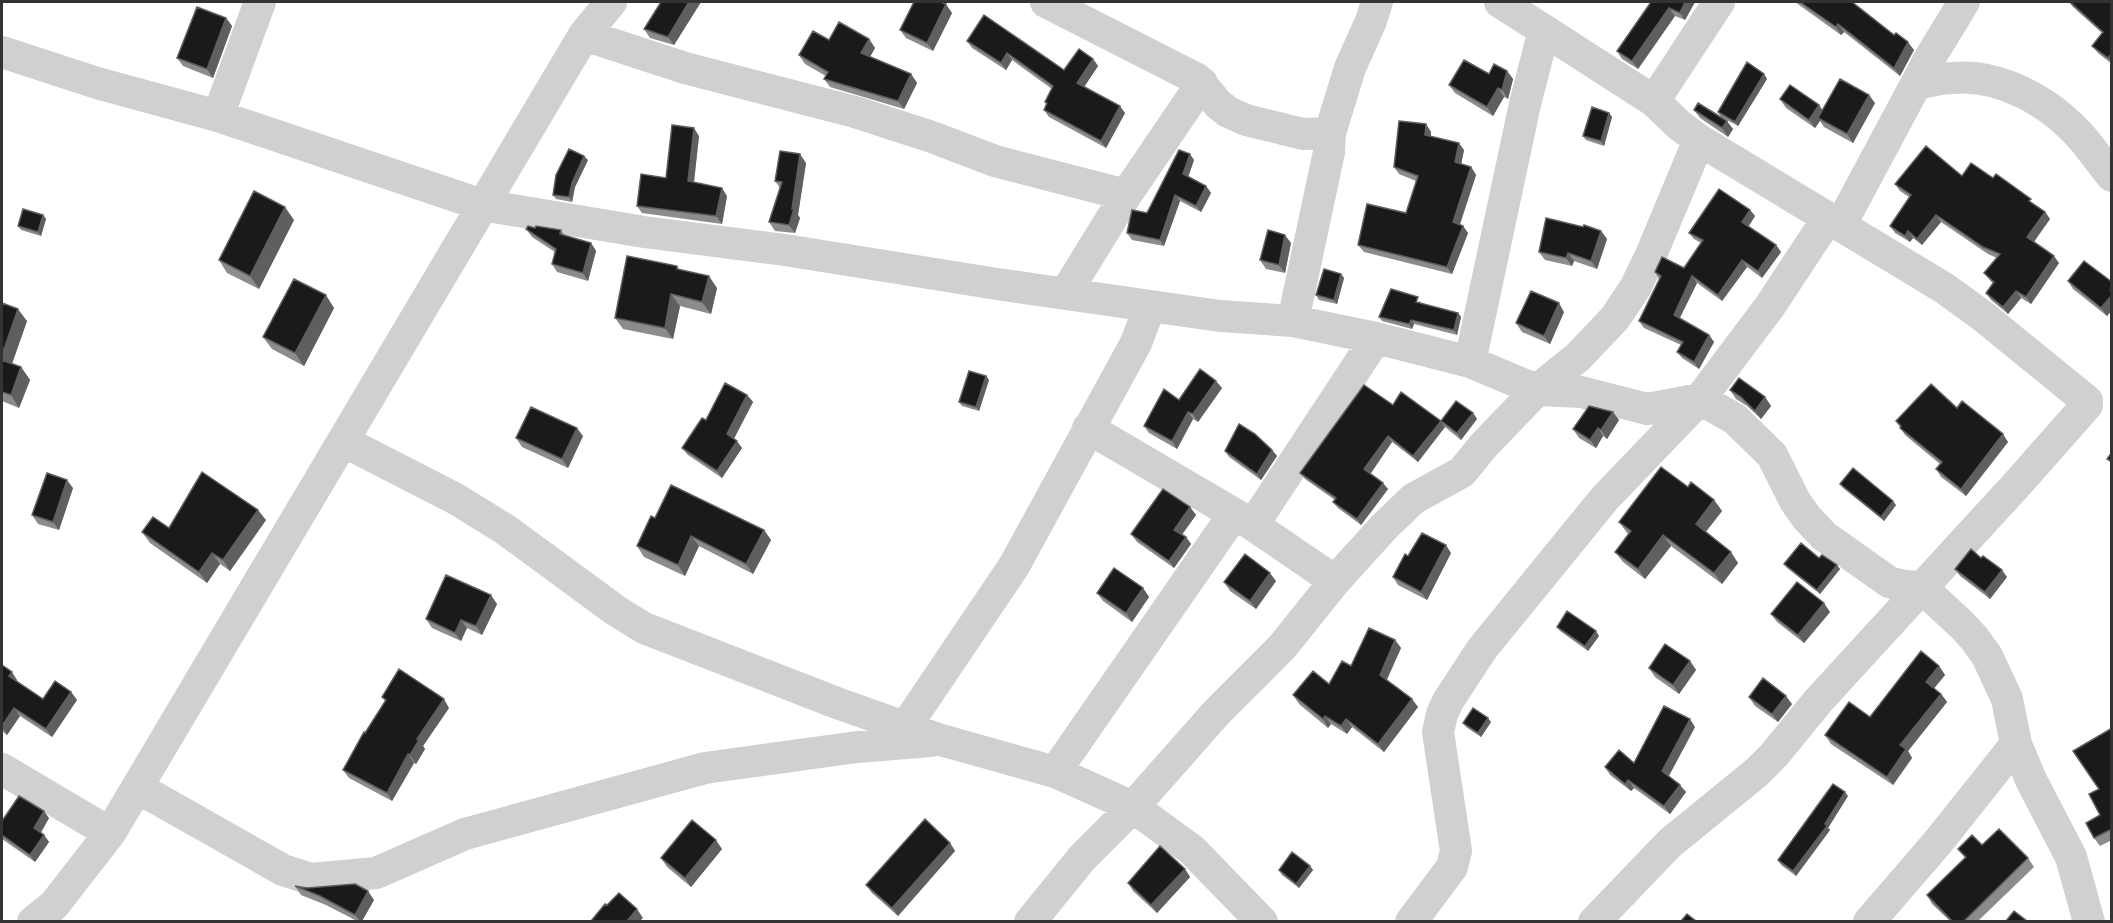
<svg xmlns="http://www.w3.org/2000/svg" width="2113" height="923" font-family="'Golos Text',sans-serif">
<rect width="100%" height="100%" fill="#fff"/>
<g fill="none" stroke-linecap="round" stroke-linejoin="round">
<path stroke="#d0d0d0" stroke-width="32" d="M1046 2 1197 79 1218 104 1228 112 1246 120 1303 134 1330 133 1329 152 1293 321
M1500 2 1654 101 1679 125 1699 140 1944 288 1984 317 2087 401V405L2019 482 1819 700 1774 755 1757 772 1670 843 1594 922
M584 35 685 68 855 112 932 137 995 161 1126 195
M2 52 97 83 218 116 482 205 644 232 785 250 997 284 1220 316 1293 321 1376 338 1470 362 1537 390 1581 392 1647 409 1700 399 1735 419 1772 455 1795 501 1807 518 1824 536 1889 582 1904 586 1921 587 1962 625 1974 638 1987 656 2007 699 2016 744 2032 782 2071 857 2089 922
M1916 84C1928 82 1941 78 1953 78 2002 74 2052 103 2083 139 2093 151 2102 164 2112 176
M1654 101 1719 2
M218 116 260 2
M1330 133 1350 68 1371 21 1377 2
M1840 226 1931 56 1964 2
M1065 294 1126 195 1202 83
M1470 362 1525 104 1544 30
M1088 428 1253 525 1335 581
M343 441 456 499 506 530 615 610 644 628 837 703 941 740 1055 772 1133 807 1192 850 1262 922
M1253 525 1376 338
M906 726 1014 566 1136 343 1150 306
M2 769 110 833
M1055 772 1234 514
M138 788 283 870 311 879 376 873 465 834 705 768 857 747 931 741
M33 922 54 905 110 833 584 35 611 2
M1030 922 1082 858 1133 807 1217 712 1282 647 1335 581 1384 527 1413 499 1462 472 1484 445 1537 390 1578 357 1615 318 1635 288 1651 255 1699 140
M1411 922 1452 867 1456 851 1438 732 1442 714 1448 701 1482 649 1605 498 1700 399 1770 306 1828 218
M1869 922 1938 842 2016 744"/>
</g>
<path fill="#8c8c8c" d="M661 2H701L674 45 650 38 644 29Z
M1648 2H1695L1685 20 1675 16 1638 69 1622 59 1617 51 1650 3Z
M1795 2H1852L1894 35 1914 50 1900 76 1844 32 1841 35Z
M2069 2H2112V64L2098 53 2092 46 2102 33 2073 7Z
M952 13 933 51 906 38 900 30Z
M226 18 232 26 213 78 183 66 177 58Z
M869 39 875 48 870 57 911 74 917 83 904 109 830 87 824 79 826 76 805 64 799 55 829 40Z
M967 41 1064 70 1093 59 1098 66 1084 87 1125 113 1106 148 1049 117 1044 110 1046 104 1045 102 1052 89 1012 60 1006 70 972 48Z
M1507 71 1513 79 1508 99 1504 97 1493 116 1455 93 1449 85 1489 74Z
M1764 74 1767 79 1738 126 1721 117 1718 112Z
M1780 99 1819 105 1822 110 1875 103 1853 143 1824 127 1820 121 1815 128 1786 108Z
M1694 110 1733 129 1728 137 1700 118Z
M1609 113 1612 117 1604 146 1586 140 1583 136Z
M1426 124 1431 132V137L1464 150 1461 164 1471 167 1476 175 1460 225 1463 226 1468 233 1452 274 1364 252 1358 245 1406 213 1416 181 1399 174 1394 167Z
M699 136 694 183 727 196 722 224 642 213 637 206 666 178Z
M588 160 575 187 572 202 556 199 553 195Z
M1194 160 1188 177 1206 186 1211 193 1201 212 1180 201 1164 246 1132 240 1127 233Z
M806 163 798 215 800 218 795 233 775 231 769 222 780 188 775 181Z
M1962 176 1993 178 2045 212 2050 219 2034 242 2059 263 2031 304 2021 298 2008 314 1991 300 1986 293 1993 284 1984 273 1997 258 1988 254 1941 222 1922 245 1913 238 1910 242 1895 233 1890 226 1909 197 1900 191 1895 184Z
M1750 210 1755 216 1748 226 1776 245 1781 252 1762 278 1747 267 1722 301 1697 283 1680 318 1709 335 1714 342 1699 369 1682 358 1677 352 1681 345 1644 328 1639 321 1659 279 1655 272 1684 268 1701 243 1694 239 1689 233Z
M43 215 46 219 41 236 21 230 18 226Z
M294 220 259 289 227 273 219 260Z
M1583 227 1601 231 1607 239 1597 269 1574 261 1572 266 1545 260 1539 252Z
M535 228 561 230 565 236 591 243 596 251 588 281 557 272 552 264 555 252 532 237 526 229Z
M1291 243 1285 273 1266 269 1260 260Z
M677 266 679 269 717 288 711 314 680 306 673 339 623 329 615 318Z
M1341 274 1344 278 1337 304 1319 300 1316 295Z
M2068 281 2112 282V310L2107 316 2073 289Z
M1421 301 1420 303 1458 313 1461 317 1457 335 1414 324 1412 329 1382 321 1379 317Z
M2 303 27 321 12 364 21 367 30 380 19 408 2 401Z
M334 308 304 366 272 349 263 337Z
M1564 312 1550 344 1522 332 1516 323Z
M986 376 989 380 979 411 962 406 959 402Z
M1222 388 1198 422 1193 419 1177 449 1149 433 1144 426 1179 400Z
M1730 390 1765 397 1771 406 1761 419 1747 406 1736 399Z
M747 395 753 402 734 439 742 448 722 478 688 455 682 448 706 420Z
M1393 405 1441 421 1473 413 1477 419 1461 440 1445 427 1418 462 1392 442 1370 474 1388 489 1361 525 1338 508 1333 502 1335 500 1305 479 1300 473Z
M1957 408 2008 442 1966 496 1941 477 1936 469 1940 464 1905 435 1896 421Z
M1619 420 1607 439 1603 436 1596 448 1579 438 1573 429Z
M583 436 568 468 522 447 516 438Z
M1272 450 1277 456 1261 480 1229 457 1225 451Z
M1840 484 1896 505 1884 521 1843 488Z
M1688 487 1714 500 1722 511 1706 532 1738 563 1722 584 1671 546 1645 579 1623 562 1615 552 1628 534 1619 522Z
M73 488 59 530 38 524 32 515Z
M1190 507 1196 515 1182 535 1186 537 1191 544 1174 568 1137 542 1131 534Z
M655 518 764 530 771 540 753 574 699 546 685 576 644 557 637 546Z
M266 520 230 571 220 564 207 583 150 543 142 532 169 528Z
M1451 553 1427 600 1398 585 1393 577 1408 556Z
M1819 558 1840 569 1820 594 1787 568 1784 564Z
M1981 558 2007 577 1990 599 1960 576 1955 569Z
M1276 581 1256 609 1230 591 1224 582Z
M1143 588 1149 597 1132 622 1103 601 1097 593Z
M497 604 482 635 467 628 461 641 432 628 426 619Z
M1830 612 1804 643 1777 622 1771 614Z
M1557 627 1599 636 1588 651 1560 631Z
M1395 640 1401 648 1387 680 1418 707 1384 752 1352 727 1347 734 1331 724 1328 728 1299 704 1293 695 1329 684 1351 666Z
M1690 661 1696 670 1679 694 1655 677 1649 668Z
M2 665 17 680 16 681 43 699 71 692 77 700 52 737 20 716 7 735 2 731Z
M1939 666 1945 675 1934 688 1941 694 1947 702 1908 751 1912 758 1893 785 1831 744 1825 735 1870 717Z
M382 697 449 708 423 746 425 749 416 764 414 763 392 801 349 778 343 770 385 701Z
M1749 697 1792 704 1778 722 1755 706Z
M1491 722 1481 737 1466 727 1463 723Z
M1695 727 1669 776 1686 792 1670 814 1634 788 1631 791 1610 775 1605 767 1634 763Z
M2112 728V840L2100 846 2094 838 2100 815 2099 789Z
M1848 796 1828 828 1830 830 1796 876 1781 865 1778 860Z
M49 818 41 833 44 835 49 842 35 862 2 839V821Z
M950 843 955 851 898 916 872 893 866 885Z
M1982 845 2028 858 2034 867 1978 921H1950L1932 904 1927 895 1965 858 1958 849Z
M722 849 691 887 667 867 661 858Z
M1310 866 1313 870 1299 888 1282 875 1279 870Z
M1185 869 1190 877 1157 913 1133 891 1128 883Z
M295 886 374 900 362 921H357L326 905 301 895Z"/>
<path fill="#5f5f5f" d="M689 2H701L674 45 668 37Z
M1685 2H1695L1685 20 1680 13Z
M946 4 952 13 933 51 927 43Z
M1669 8 1675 16 1638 69 1632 61Z
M226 18 232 26 213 78 207 69Z
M1838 24 1844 32 1841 35 1836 27Z
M869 39 875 48 867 62 861 53Z
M1908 42 1914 50 1900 76 1894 68Z
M1007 53 1012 60 1006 70 1001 63Z
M2112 53V63L2108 58Z
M1093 59 1098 66 1082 90 1077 83Z
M1507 71 1513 79 1508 99 1502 90Z
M911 74 917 83 904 109 898 101Z
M1764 74 1767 79 1738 126 1735 122Z
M1498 88 1504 97 1493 116 1487 107Z
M1869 95 1875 103 1853 143 1847 134Z
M1819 105 1825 114 1818 118 1820 121 1815 128 1809 120Z
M1120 106 1125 113 1106 148 1101 141Z
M1609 113 1612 117 1604 146 1601 141Z
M1727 121 1733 129 1728 137 1722 128Z
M1426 124 1431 132 1430 143 1425 135Z
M694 128 699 136 693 189 688 181Z
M1459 143 1464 150 1460 170 1455 162Z
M800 154 806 163 798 215 800 218 795 233 789 225Z
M1190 154 1194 160 1187 180 1183 174Z
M584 156 588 160 575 187 572 202 569 197 572 183Z
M1471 167 1476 175 1458 229 1453 222Z
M1206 186 1211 193 1201 212 1196 206Z
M722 188 727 196 722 224 716 216Z
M1175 195 1180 201 1164 246 1160 240Z
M285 207 294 220 259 289 250 276Z
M1750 210 1755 216 1747 229 1742 222Z
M2045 212 2050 219 2032 244 2027 237Z
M43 215 46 219 41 236 38 232Z
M1936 215 1941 222 1922 245 1917 239Z
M1463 226 1468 233 1452 274 1447 267Z
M1601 231 1607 239 1597 269 1591 261Z
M1908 231 1913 238 1910 242 1905 236Z
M1285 235 1291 243 1285 273 1279 265Z
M591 243 596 251 588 281 583 273Z
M1776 245 1781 252 1762 278 1758 271Z
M1568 253 1574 261 1572 266 1566 258Z
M2054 256 2059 263 2031 304 2026 297Z
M1742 260 1747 267 1722 301 1718 295Z
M1341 274 1344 278 1337 304 1334 300Z
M709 276 717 288 711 314 702 302Z
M1692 276 1697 283 1678 321 1674 315Z
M2016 291 2021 298 2008 314 2003 307Z
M671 294 680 306 673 339 665 328Z
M326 295 334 308 304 366 295 353Z
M2112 295V310L2107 316 2101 308Z
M1559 303 1564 312 1550 344 1544 336Z
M18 309 27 321 9 372 2 362V355Z
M1458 313 1461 317 1457 335 1454 330Z
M1411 320 1414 324 1412 329 1409 324Z
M1709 335 1714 342 1699 369 1694 362Z
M21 367 30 380 19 408 11 395Z
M986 376 989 380 979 411 976 407Z
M1216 381 1222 388 1198 422 1193 414Z
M747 395 753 402 732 442 727 434Z
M1765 397 1771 406 1761 419 1755 411Z
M1188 412 1193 419 1177 449 1172 441Z
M1613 412 1619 420 1607 439 1601 430Z
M1473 413 1477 419 1461 440 1457 433Z
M1441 421 1445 427 1418 462 1413 456Z
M577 428 583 436 568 468 562 459Z
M1598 428 1603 436 1596 448 1590 440Z
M2003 434 2008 442 1966 496 1961 489Z
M1388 436 1392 442 1369 476 1364 469Z
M737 441 742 448 722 478 717 471Z
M1272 450 1277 456 1261 480 1257 474Z
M67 480 73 488 59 530 53 522Z
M1383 483 1388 489 1361 525 1357 519Z
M1714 500 1722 511 1703 535 1696 524Z
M1893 501 1896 505 1884 521 1881 517Z
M1190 507 1196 515 1179 538 1174 530Z
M258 510 266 520 230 571 223 560Z
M764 530 771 540 753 574 746 564Z
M1663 535 1671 546 1645 579 1638 569Z
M691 536 699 546 685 576 678 565Z
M1186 537 1191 544 1174 568 1169 561Z
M1446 545 1451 553 1427 600 1421 592Z
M1731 552 1738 563 1722 584 1714 573Z
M212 553 220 564 207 583 199 572Z
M1837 565 1840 569 1820 594 1817 590Z
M2002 570 2007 577 1990 599 1985 592Z
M1270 573 1276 581 1256 609 1250 601Z
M1143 588 1149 597 1132 622 1126 613Z
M491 595 497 604 482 635 476 626Z
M1824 603 1830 612 1804 643 1798 635Z
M461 620 467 628 461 641 455 633Z
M1596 631 1599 636 1588 651 1585 646Z
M1395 640 1401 648 1385 683 1380 675Z
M1690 661 1696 670 1679 694 1673 685Z
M1939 666 1945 675 1932 691 1926 682Z
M12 672 17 680 14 684 9 676Z
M71 692 77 700 52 737 46 729Z
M1941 694 1947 702 1908 751 1912 758 1893 785 1887 777 1900 745Z
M1786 696 1792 704 1778 722 1772 714Z
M444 699 449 708 423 746 425 749 416 764 410 755 417 739Z
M1412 699 1418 707 1384 752 1378 744Z
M14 708 20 716 7 735 2 727Z
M1325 716 1331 724 1328 728 1323 719Z
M1488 718 1491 722 1481 737 1478 733Z
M1346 719 1352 727 1347 734 1341 726Z
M1690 719 1695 727 1667 779 1662 771Z
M408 754 414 763 392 801 387 793Z
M1628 780 1634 788 1631 791 1625 784Z
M1680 785 1686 792 1670 814 1664 806Z
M1845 792 1848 796 1828 828 1830 830 1796 876 1793 871 1825 824Z
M44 811 49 818 39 835 34 828Z
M44 835 49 842 35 862 30 855Z
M716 840 722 849 691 887 685 878Z
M950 843 955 851 898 916 892 908Z
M1310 866 1313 870 1299 888 1296 884Z
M1185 869 1190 877 1157 913 1151 905Z
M368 891 374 900 362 921H360L355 915Z
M637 909 643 918 640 921H627Z"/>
<path fill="#1a1a1a" stroke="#5f5f5f" stroke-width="1.5" d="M661 2H689L668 37 644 29Z
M914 2H940L946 4 927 43 900 30Z
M1651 2H1685L1680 13 1669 8 1632 61 1617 51Z
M1800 2H1852L1894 35 1896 33 1908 42 1894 68 1838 24 1836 27Z
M2070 2H2112V53L2108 58 2092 46 2103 32Z
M197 7 226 18 207 69 177 58Z
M984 15 1064 70 1079 49 1093 59 1077 83 1120 106 1101 141 1044 110 1047 103 1045 102 1053 86 1007 53 1001 63 967 41Z
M839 22 869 39 861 53 911 74 898 101 824 79 828 72 799 55 813 31 829 40Z
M1464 60 1489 74 1494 64 1507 71 1502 90 1498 88 1487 107 1449 85Z
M1747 62 1764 74 1735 122 1718 112Z
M1840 79 1869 95 1847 134 1818 118Z
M1790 85 1819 105 1809 120 1780 99Z
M1698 103 1727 121 1722 128 1694 110Z
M1592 107 1609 113 1601 141 1583 136Z
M1399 121 1426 124 1425 135 1459 143 1455 162 1471 167 1453 222 1463 226 1447 267 1358 245 1367 204 1406 213 1418 176 1394 167Z
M672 125 694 128 688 181 722 188 716 216 637 206 641 174 666 178Z
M1926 146 1962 176 1971 163 1993 178 1996 174 2031 199 2029 201 2045 212 2027 237 2054 256 2026 297 2016 291 2003 307 1986 293 1994 282 1984 273 2000 254 1983 247 1936 215 1917 239 1908 231 1905 236 1890 226 1911 195 1895 184Z
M569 149 584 156 572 183 569 197 553 195 556 175Z
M1179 150 1190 154 1183 174 1206 186 1196 206 1175 195 1160 240 1127 233 1132 210 1147 213Z
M780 151 800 154 792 209H794L789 225 769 222 782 182 775 181Z
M1719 189 1750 210 1742 222 1776 245 1758 271 1742 260 1718 295 1692 276 1674 315 1709 335 1694 362 1677 352 1683 342 1639 321 1661 276 1655 272 1662 257 1684 268 1703 240 1689 233Z
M254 191 285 207 250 276 219 260Z
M23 209 43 215 38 232 18 226Z
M1546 218 1583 227 1584 225 1601 231 1591 261 1568 253 1566 258 1539 252Z
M528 226 535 228 536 226 561 230 560 234 591 243 583 273 552 264 556 249 526 229Z
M1268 230 1285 235 1279 265 1260 260Z
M627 256 677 266V269L709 276 702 302 671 294 665 328 615 318Z
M2084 261 2112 282V288L2110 290 2112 292V295L2101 308 2068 281Z
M1324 269 1341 274 1334 300 1316 295Z
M294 279 326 295 295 353 263 337Z
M1391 289 1418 297 1416 302 1458 313 1454 330 1411 320 1409 324 1379 317Z
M1531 291 1559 303 1544 336 1516 323Z
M2 303 18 309 2 355Z
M2 360 21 367 11 395 2 392Z
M1200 369 1216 381 1193 414 1188 412 1172 441 1144 426 1164 389 1179 400Z
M969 371 986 376 976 407 959 402Z
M1739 378 1765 397 1755 411 1741 397 1730 390Z
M725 383 747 395 727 434 737 441 717 471 682 448 702 418 706 420Z
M1931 384 1957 408 1962 401 2003 434 1961 489 1936 469 1942 462 1900 428 1901 426 1896 421Z
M1364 385 1393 405 1401 392 1441 421 1456 401 1473 413 1457 433 1441 421 1413 456 1388 436 1364 469 1383 483 1357 519 1333 502 1336 498 1300 473Z
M1589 406 1613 412 1601 430 1598 428 1590 440 1573 429Z
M531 407 577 428 562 459 516 438Z
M1239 424 1255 434 1272 450 1257 474 1225 451Z
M2112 452V462L2107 459Z
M1661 467 1688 487 1691 482 1714 500 1696 524 1731 552 1714 573 1663 535 1638 569 1615 552 1631 531 1619 522Z
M1853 468 1893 501 1881 517 1840 484Z
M202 472 258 510 223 560 212 553 199 572 142 532 153 517 169 528Z
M47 473 67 480 53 522 32 515Z
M671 485 764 530 746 564 691 536 678 565 637 546 651 516 655 518Z
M1163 489 1190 507 1174 530 1186 537 1169 561 1131 534Z
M1422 533 1446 545 1421 592 1393 577 1405 554 1408 556Z
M1801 543 1819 558 1822 555 1837 565 1817 590 1784 564Z
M1971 549 1981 558 1983 556 2002 570 1985 592 1955 569Z
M1245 554 1270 573 1250 601 1224 582Z
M1114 568 1143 588 1126 613 1097 593Z
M446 575 491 595 476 626 461 620 455 633 426 619Z
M1797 582 1824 603 1798 635 1771 614Z
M1567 611 1596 631 1585 646 1557 627Z
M1369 628 1395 640 1380 675 1412 699 1378 744 1346 719 1341 726 1325 716 1323 719 1293 695 1313 671 1329 684 1342 661 1351 666Z
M1665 644 1690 661 1673 685 1649 668Z
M1921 651 1939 666 1926 682 1941 694 1900 745 1906 749 1887 777 1825 735 1849 702 1870 717Z
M2 665 12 672 9 676 43 699 55 681 71 692 46 729 14 708 2 726Z
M399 669 444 699 417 739 419 740 410 755 408 754 387 793 343 770 364 732 365 733 386 700 382 697Z
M1763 678 1786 696 1772 714 1749 697Z
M1664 706 1690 719 1662 771 1680 785 1664 806 1628 780 1625 784 1605 767 1619 750 1634 763Z
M1473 708 1488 718 1478 733 1463 723Z
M2112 728V829L2094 838 2086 823 2100 815 2089 794 2099 789 2073 751Z
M1833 784 1845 792 1825 824 1827 826 1793 871 1778 860Z
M19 796 44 811 34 828 44 835 30 855 2 835V821Z
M925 819 950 843 892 908 866 885Z
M692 820 716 840 685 878 661 858Z
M1999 829 2028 858 1964 921H1952L1927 895 1966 857 1958 849 1972 835 1982 845Z
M1160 846 1185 869 1151 905 1128 883Z
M1292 852 1310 866 1296 884 1279 870Z
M355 884 368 891 355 915 320 896 295 886 307 888Z
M619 893 637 909 627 921H591L605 904 607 905Z
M2014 911 2027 921H2006Z
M1687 914 1696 921H1681Z"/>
<rect width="2113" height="923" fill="none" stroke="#333333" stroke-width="6"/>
</svg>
